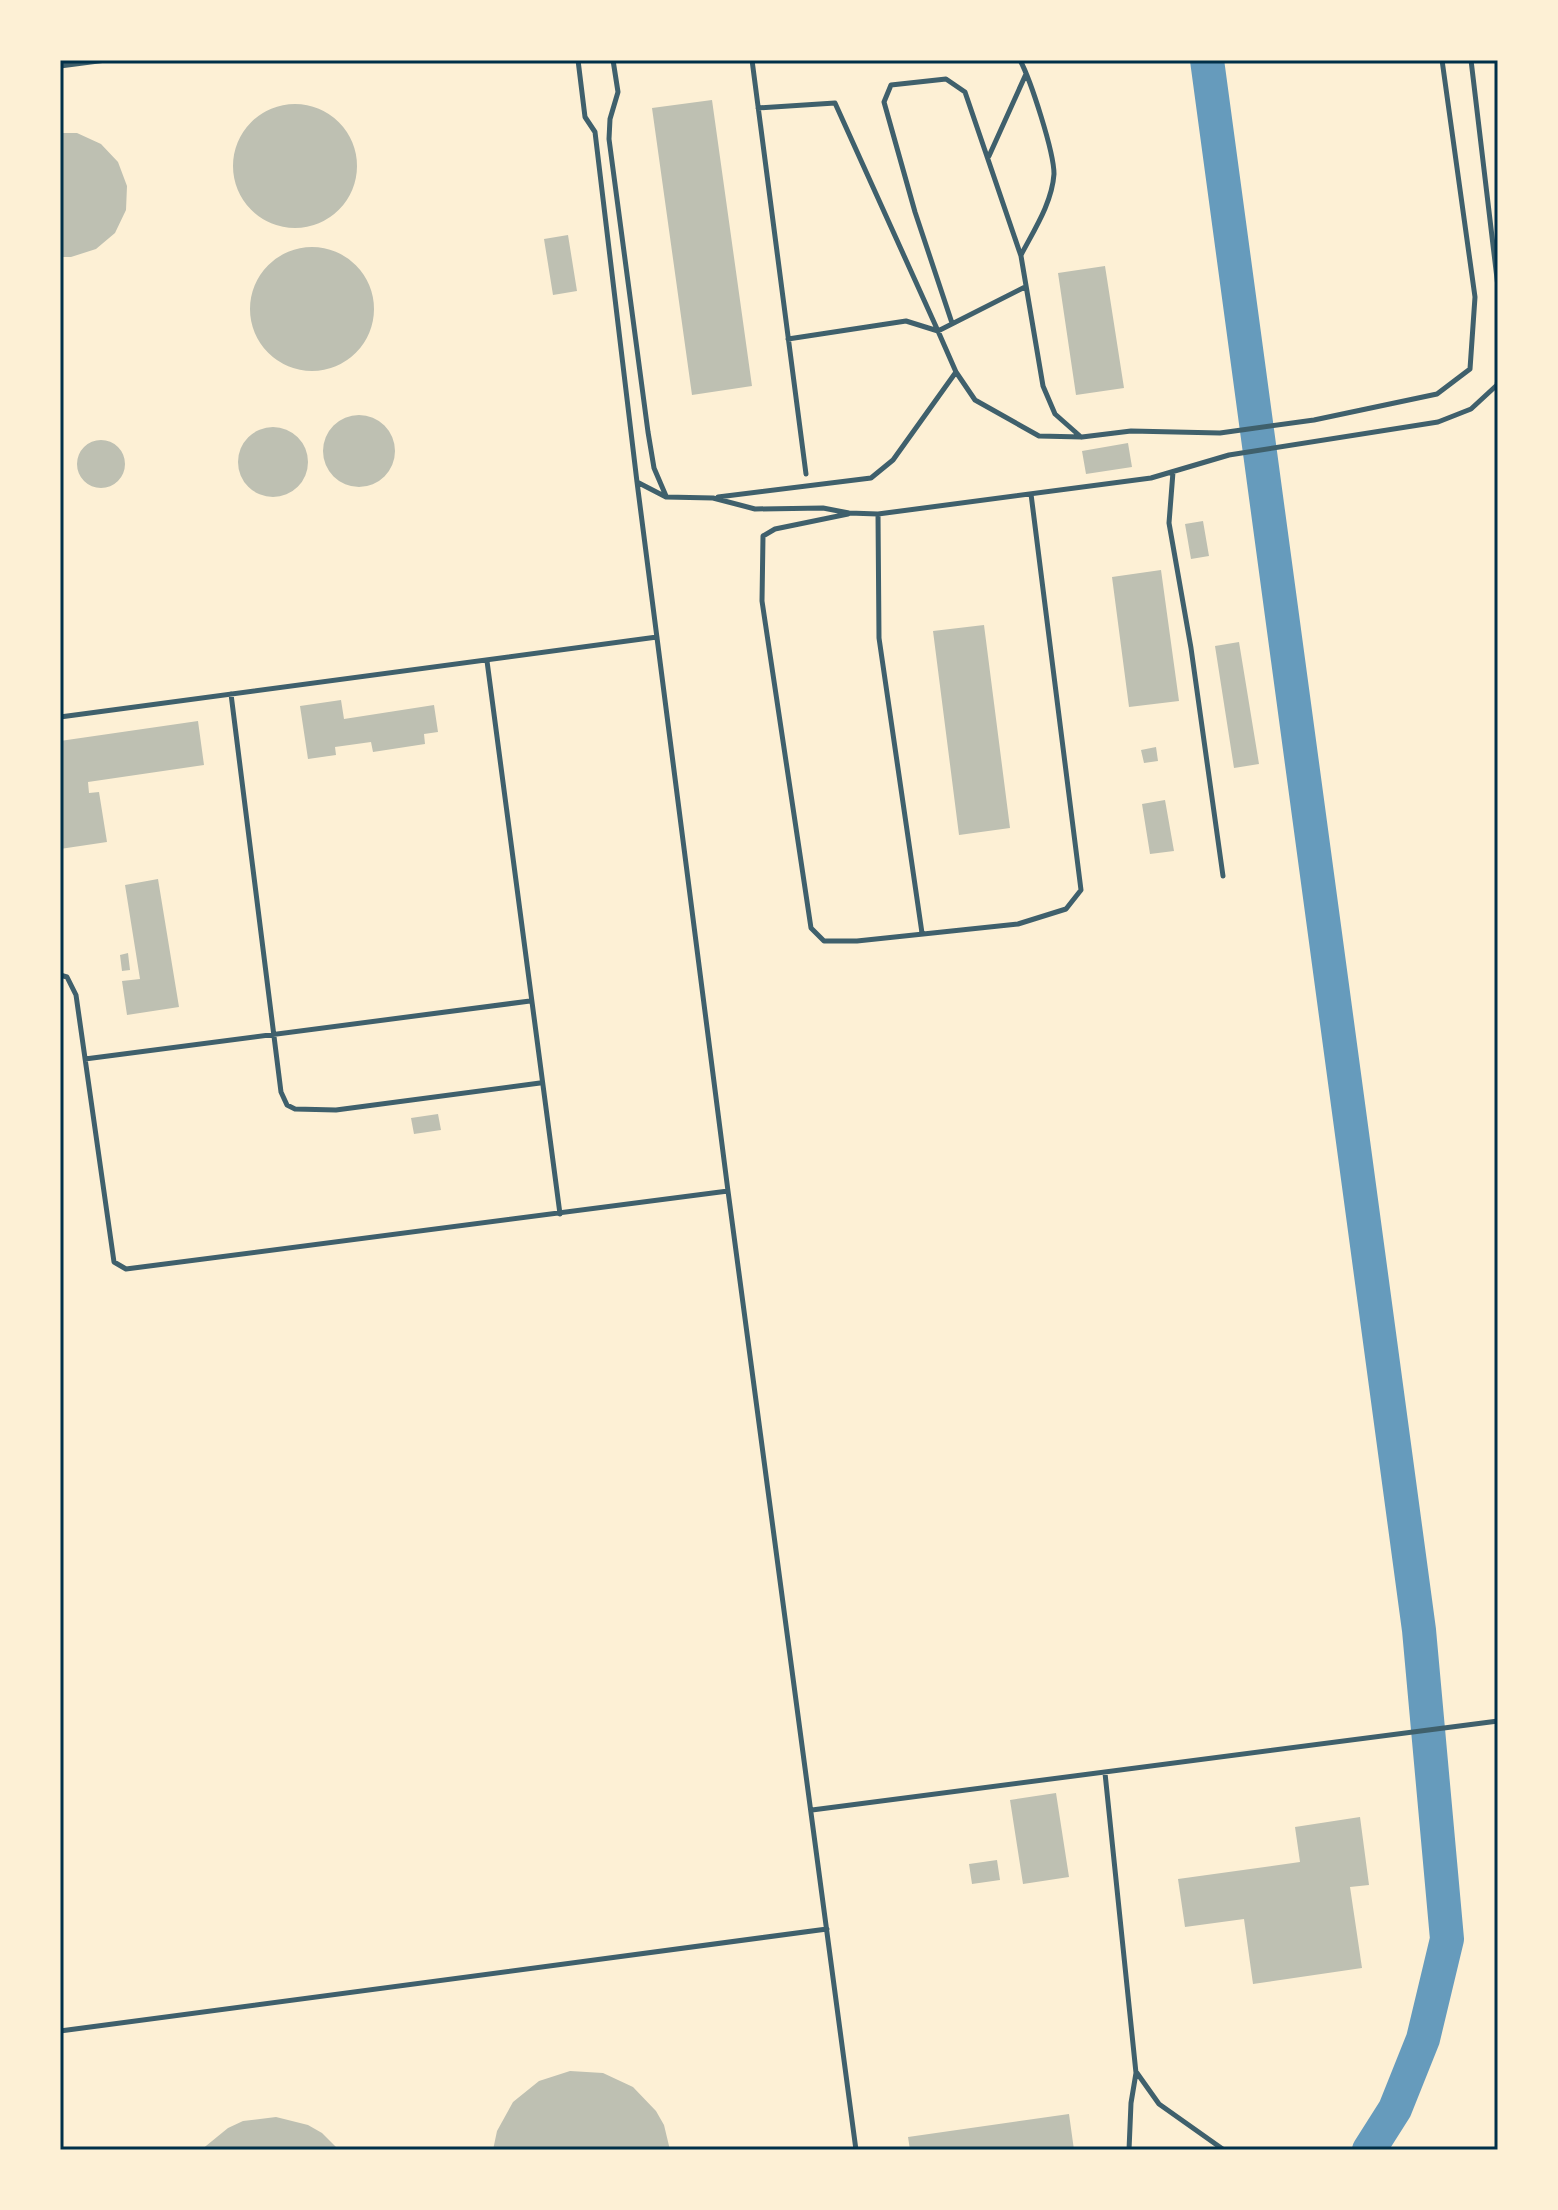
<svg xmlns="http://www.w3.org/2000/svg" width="1558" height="2210" font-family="Poppins,sans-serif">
<rect width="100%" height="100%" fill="#fdf0d5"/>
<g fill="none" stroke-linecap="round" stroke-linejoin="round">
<path stroke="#669bbc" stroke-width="34" d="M1207 60 1419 1630 1447 1939 1423 2039 1395 2109 1369 2150"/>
</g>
<path fill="#bec0b2" d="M712 100 752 386 692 395 652 108Z
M233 166a62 62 0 1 1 124 0a62 62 0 1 1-124 0Z
M60 133H77L101 144 118 162 127 186 126 210 115 233 96 249 71 257H60Z
M568 235 577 291 553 295 544 239Z
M250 309a62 62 0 1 1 124 0a62 62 0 1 1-124 0Z
M1105 266 1124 388 1076 395 1058 273Z
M323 451a36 36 0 1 1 72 0a36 36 0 1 1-72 0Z
M238 462a35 35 0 1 1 70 0a35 35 0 1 1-70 0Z
M77 464a24 24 0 1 1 48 0a24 24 0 1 1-48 0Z
M1128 443 1132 467 1086 474 1082 451Z
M1203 521 1209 556 1191 559 1185 524Z
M1161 570 1179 701 1129 707 1112 577Z
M984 625 1010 828 959 835 933 631Z
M1239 642 1259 764 1234 768 1215 646Z
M341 700 344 719 434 705 438 732 424 734 425 744 373 752 371 742 335 747 336 755 308 759 300 706Z
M198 721 204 765 88 782 89 793 99 792 107 842 60 849V741Z
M1156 747 1158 761 1144 763 1141 750Z
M1165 800 1174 851 1150 854 1142 804Z
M158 879 179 1007 127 1015 122 981 140 979 125 885Z
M128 953 130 970 122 971 120 955Z
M438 1114 441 1130 414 1134 411 1118Z
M1056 1793 1069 1877 1023 1884 1010 1800Z
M1360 1817 1369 1885 1350 1887 1362 1968 1253 1984 1244 1919 1185 1927 1178 1879 1300 1862 1295 1827Z
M997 1860 1000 1880 972 1884 969 1864Z
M570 2071 603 2073 633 2087 656 2111 664 2125 670 2150H493L497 2131 513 2102 539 2081Z
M1069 2114 1074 2150H910L908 2137Z
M276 2117 308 2125 322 2133 339 2150H201L228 2128 243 2121Z"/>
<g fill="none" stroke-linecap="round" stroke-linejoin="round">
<path stroke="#3f606c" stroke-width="5" d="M578 60 585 117 595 132 637 482
M613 60 618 92 610 119 609 139 648 432 654 468 666 496
M752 60 806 474
M1020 60C1031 81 1054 152 1054 174 1052 203 1034 230 1021 255
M1471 60 1498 287
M60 66 106 60
M758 108 835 103 938 331 1025 287
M989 156 1026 74
M952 323 915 212 884 102 891 85 946 79 965 92 1021 256 1043 386 1055 414 1081 437
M788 339 906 321 938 331 956 372 975 400 1039 436 1082 437 1131 431 1220 433 1314 420 1437 394 1470 369 1475 297 1442 60
M1173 472 1169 523 1191 648 1223 876
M718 497 871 478 893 460 956 372
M848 514 775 529 763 536 762 601 811 928 824 941H857L1018 924 1066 909 1081 890 1031 494
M878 514 879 638 922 933
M487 661 560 1214
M231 694 281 1092 287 1105 295 1109 336 1110 540 1083
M60 717 657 637
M60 975 67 977 76 995 114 1262 126 1269 728 1191
M85 1059 530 1001
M1105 1773 1136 2073 1131 2103 1129 2150
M812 1810 1498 1721
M60 2031 827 1929
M1137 2073 1159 2104 1224 2150
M856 2150 728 1191 637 482 666 497 713 498 755 509 823 508 849 513 878 514 1151 478 1229 455 1438 422 1471 409 1497 385 1498 378"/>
</g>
<rect width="1558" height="2210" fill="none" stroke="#fdf0d5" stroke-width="124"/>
<rect x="62" y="62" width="1434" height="2086" fill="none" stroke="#003049" stroke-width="3"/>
</svg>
